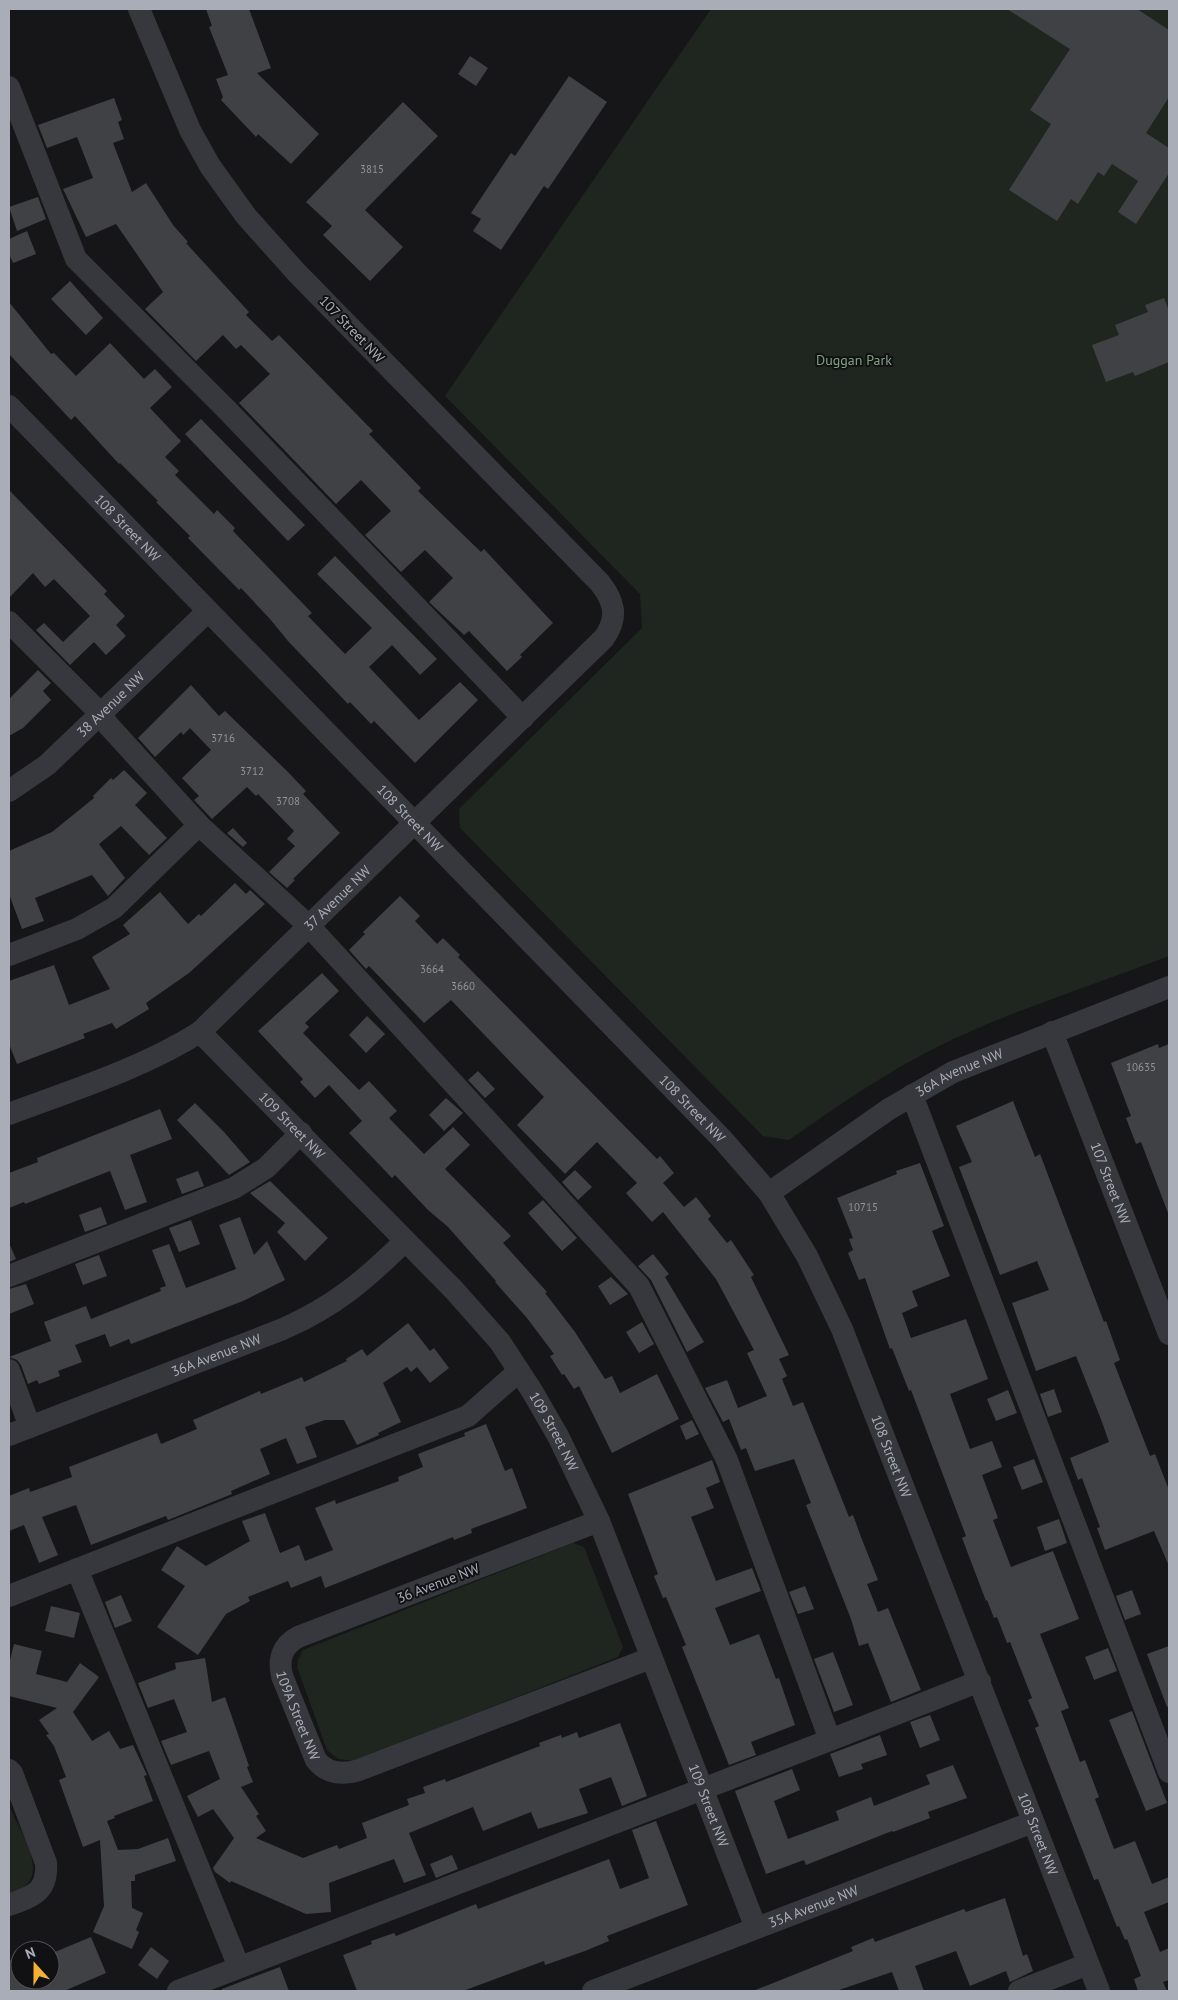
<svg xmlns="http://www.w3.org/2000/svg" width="1178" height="2000" font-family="'PT Sans',sans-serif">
<rect width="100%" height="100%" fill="#161618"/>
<path fill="#1e261f" d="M711 9H1169V956C1094 985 1016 1009 943 1044 888 1071 839 1105 789 1140L763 1136 460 828 459 809 642 628 640 594 445 396Z
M573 1543 584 1547 623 1647 618 1657 355 1761 338 1759 327 1750 297 1667 298 1660 303 1650Z
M9 1806C23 1838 55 1879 9 1896Z"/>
<path fill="#404145" d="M206 9H249L271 68 257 73 319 134 291 164 258 134 256 137 221 100 223 97 216 79 228 75 209 27 212 26Z
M1007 9H1137L1169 30V97L1146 133 1169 148V173L1136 224 1118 212 1138 181 1112 164 1104 176 1098 172 1078 204 1071 199 1057 221 1009 190 1051 124 1030 110 1070 49Z
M470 56 488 68 476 86 458 74Z
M569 76 607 102 548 189 544 186 501 250 473 231 481 219 471 213 511 153 515 156Z
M114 98 122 120 118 122 124 139 113 143 132 192 146 183 173 225 188 242 186 243 249 312 246 315 272 341 279 335 373 431 369 434 421 488 418 491 481 552 484 549 553 623 520 655 522 657 507 671 469 631 464 635 429 602 453 578 425 550 401 572 365 535 391 511 361 480 336 504 239 403 270 374 241 345 236 349 223 335 196 361 145 309 163 292 116 224 86 237 63 189 93 178 77 137 47 148 38 125Z
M403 102 438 136 365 210 403 247 370 281 323 235 332 226 306 202Z
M38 197 46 219 17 231 9 207Z
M27 231 36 254 13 263 9 254V239Z
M70 281 103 318 86 335 51 299Z
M1164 298 1169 311V362L1135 376 1133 372 1106 382 1092 345 1119 335 1115 325 1148 312 1145 305Z
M9 302 51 354 54 353 76 376 110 343 144 379 155 369 172 387 150 408 181 441 165 457 179 471 175 475 214 514 217 510 235 528 233 531 312 613 308 616 345 654 372 628 317 574 335 556 437 659 420 675 392 645 369 667 419 720 460 682 478 700 415 763 374 721 371 724 350 702 348 704 288 641 270 619 241 588 239 590 188 538 190 536 156 502 158 501 120 463 119 464 75 416 71 420 9 354Z
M201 419 305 525 288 541 185 434Z
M9 490 107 591 104 594 125 616 116 625 126 636 106 655 94 642 70 665 36 630 44 623 63 642 90 616 54 579 45 587 33 573 9 598Z
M38 670 51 683 43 691 51 700 23 728 9 736V699Z
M191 685 219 716 225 711 288 772 306 791 303 794 340 833 293 879 295 880 287 888 269 872 295 846 287 839 294 831 258 794 256 796 247 787 212 819 194 800 199 796 182 778 211 750 190 728 183 735 181 732 155 757 138 738Z
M124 770 147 793 135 805 167 838 149 855 121 826 99 844 125 878 108 896 92 875 35 898 44 921 22 929 9 894V851L52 832 94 798 93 796 111 778 113 780Z
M233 828 247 843 243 847 227 833Z
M235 883 246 894 250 890 265 904 189 973 146 1003 149 1009 116 1029 112 1023 83 1034 85 1038 17 1064 9 1044V981L54 965 69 1005 110 989 92 957 130 934 123 925 160 892 188 924 199 914 201 916Z
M400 896 420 916 415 921 437 944 443 938 460 955 458 957 657 1159 660 1156 674 1173 663 1183 684 1207 696 1197 711 1216 708 1219 727 1243 731 1240 754 1275 751 1277 789 1355 779 1359 787 1376 782 1379 793 1406 803 1402 849 1517 853 1515 861 1537 878 1580 867 1584 878 1612 888 1608 921 1690 891 1702 868 1643 859 1646 851 1619 806 1505 811 1503 794 1459 755 1471 746 1448 741 1450 729 1419 723 1422 705 1388 727 1380 738 1408 767 1396 747 1353 754 1350 716 1279 663 1212 652 1222 626 1193 637 1183 597 1142 565 1174 517 1125 544 1097 451 1000 424 1023 369 966 366 969 349 950 365 934 363 932Z
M322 973 339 991 305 1023 309 1027 303 1033 359 1090 369 1081 397 1111 389 1118 424 1154 453 1127 470 1145 445 1169 511 1236 503 1243 547 1292 545 1293 575 1332 605 1379 612 1376 620 1393 657 1374 679 1419 612 1453 579 1386 574 1389 564 1374 562 1375 550 1356 554 1354 527 1318 495 1282 496 1281 448 1227 428 1210 395 1175 392 1178 349 1133 362 1121 329 1085 315 1098 300 1082 303 1079 258 1031Z
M367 1016 385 1034 366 1053 349 1035Z
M1158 1044 1159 1048 1169 1044 1168 1213 1141 1142 1136 1144 1126 1118 1131 1116 1111 1063Z
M478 1071 495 1089 485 1098 468 1080Z
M446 1098 463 1113 444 1131 429 1115Z
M1013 1101 1035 1157 1040 1154 1104 1322 1106 1321 1120 1360 1114 1363 1150 1456 1155 1454 1169 1490V1566L1154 1531 1105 1550 1097 1528 1100 1527 1082 1478 1078 1480 1070 1458 1109 1442 1102 1422 1076 1356 1036 1371 1012 1303 1049 1290 1037 1261 1000 1275 959 1167 972 1162 956 1126Z
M195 1103 224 1132 250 1162 229 1175 177 1120Z
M160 1109 172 1139 130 1155 147 1202 125 1210 110 1171 25 1204 24 1202 9 1208V1173L38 1162 37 1158Z
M920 1163 944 1226 932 1231 950 1276 912 1291 918 1306 902 1313 911 1338 966 1319 988 1379 950 1394 970 1449 992 1441 1002 1467 982 1475 998 1518 993 1520 1011 1567 1053 1551 1079 1619 1040 1634 1069 1708 1061 1711 1080 1762 1085 1760 1099 1797 1095 1799 1114 1849 1135 1841 1152 1884 1169 1877V1902L1144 1912 1160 1952 1169 1948V1980L1163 1982 1167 1991H1138L1134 1979 1141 1976 1127 1939 1125 1940 1119 1926 1117 1927 1098 1879 1094 1880 1035 1728 1039 1726 1028 1700 1032 1698 1010 1642 1007 1643 997 1617 994 1618 987 1600 986 1601 962 1538 966 1536 911 1390 909 1391 892 1348 890 1349 865 1278 859 1280 848 1253 853 1250 849 1239 853 1238 837 1198 897 1174 896 1171Z
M575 1170 592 1187 578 1200 562 1182Z
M198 1171 204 1186 182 1194 176 1179Z
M270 1181 328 1238 305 1261 277 1232 285 1223 250 1193Z
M543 1200 577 1238 562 1251 528 1213Z
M101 1207 107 1224 85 1232 79 1215Z
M240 1217 254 1255 267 1241 285 1280 243 1301 131 1344 129 1339 110 1347 105 1334 75 1345 82 1362 58 1371 60 1376 39 1384 37 1380 28 1384 21 1365 17 1360 9 1357 51 1341 44 1322 86 1306 91 1319 161 1291 160 1288 166 1286 152 1250 169 1244 186 1288 236 1269 219 1225Z
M191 1220 200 1244 179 1252 169 1228Z
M9 1243 16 1259 9 1262Z
M653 1254 669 1274 665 1277 704 1342 687 1352 651 1280 638 1266Z
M99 1255 107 1276 83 1285 75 1264Z
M611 1277 628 1294 610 1305 598 1286Z
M26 1284 34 1304 9 1314V1289Z
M642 1322 654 1344 639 1353 626 1332Z
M408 1323 430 1351 434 1348 449 1368 430 1383 417 1367 411 1372 407 1367 383 1383 401 1422 378 1433 379 1435 357 1445 344 1420H325L305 1427 317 1457 297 1464 286 1438 260 1449 270 1474 231 1491 232 1494 168 1520 166 1516 91 1545 76 1505 42 1517 58 1555 39 1563 24 1525 9 1531V1496L29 1488 30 1492 72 1477 69 1467 157 1433 161 1444 197 1429 193 1420 260 1391 261 1394 302 1377 304 1382 347 1361 346 1359 362 1349 367 1356Z
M1054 1389 1062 1412 1048 1417 1040 1394Z
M1008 1390 1017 1413 996 1421 987 1399Z
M692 1420 699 1434 686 1440 680 1426Z
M486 1424 505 1471 512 1468 527 1508 471 1529 472 1533 454 1540 453 1537 325 1588 321 1576 291 1588 288 1581 248 1597 250 1601 226 1614 198 1655 157 1627 185 1586 161 1570 177 1546 206 1566 250 1541 242 1521 265 1513 280 1553 299 1545 305 1561 333 1550 315 1508 335 1500 336 1504 399 1481 398 1477 423 1467 418 1454 465 1436 464 1433Z
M1034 1459 1043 1482 1022 1490 1013 1467Z
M712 1460 720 1482 706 1488 714 1508 691 1517 716 1581 752 1568 761 1591 715 1608 730 1645 759 1634 776 1679 779 1678 795 1725 751 1742 756 1755 729 1765 682 1647 686 1645 666 1597 663 1598 654 1576 658 1574 628 1494Z
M1059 1519 1067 1543 1045 1551 1037 1527Z
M805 1586 814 1609 798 1614 789 1592Z
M1132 1590 1141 1614 1125 1620 1116 1596Z
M121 1595 132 1621 115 1628 105 1602Z
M51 1606 80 1613 74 1638 45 1631Z
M14 1644 42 1651 36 1674 67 1682 80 1663 99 1677 73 1712 92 1741 109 1731 120 1749 133 1745 147 1775 144 1776 153 1801 114 1816 115 1818 107 1821 118 1850 138 1849 168 1838 176 1861 135 1875V1881H131L132 1908 143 1913 136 1930 139 1932 132 1949 93 1932 104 1906 100 1840 83 1847 59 1780 66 1777 54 1746 46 1735 49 1734 39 1720 57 1708 9 1696V1664Z
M1169 1646V1706L1167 1707 1147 1654Z
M1108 1648 1117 1671 1094 1680 1085 1657Z
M833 1652 853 1705 834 1712 814 1659Z
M205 1658 212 1702 225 1697 249 1766 247 1767 253 1782 241 1787 259 1814 256 1816 266 1831 256 1838 303 1858 337 1845 339 1849 367 1838 362 1823 409 1805 407 1799 425 1793 423 1787 445 1779 446 1782 540 1746 539 1743 561 1735 562 1738 577 1732 579 1738 620 1723 647 1796 622 1806 611 1777 579 1789 588 1813 538 1829 531 1812 483 1831 473 1807 409 1833 426 1875 404 1883 394 1859 329 1883 331 1912 306 1914 231 1881 230 1883 215 1872 213 1868 234 1838 213 1809 198 1817 187 1796 220 1779 209 1751 171 1765 161 1741 187 1732 174 1699 148 1708 138 1683 176 1669 175 1663Z
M1132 1711 1167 1803 1146 1811 1109 1720Z
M930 1715 940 1740 920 1748 910 1722Z
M880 1735 887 1755 861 1764 863 1769 839 1777 830 1754Z
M953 1765 967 1798 928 1812 930 1818 893 1832 892 1831 806 1865 804 1860 766 1874 735 1791 792 1769 800 1790 774 1801 788 1839 839 1820 836 1811 871 1797 874 1806 930 1784 926 1775Z
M656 1821 688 1905 607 1936 609 1941 585 1951 545 1965 544 1961 463 1991H357L343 1955 372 1944 371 1941 394 1933 396 1936 476 1904 478 1909 609 1859 620 1889 649 1878 632 1830Z
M452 1855 458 1869 436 1878 430 1864Z
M1005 1898 1023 1956 1027 1954 1033 1971 1010 1982 1006 1971 970 1986 956 1951 915 1966 924 1991H899L892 1972 836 1991H753L853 1951 851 1947 873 1938 875 1942 964 1909 966 1912Z
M91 1937 106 1973 64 1991H9V1961L20 1957V1980H50V1954Z
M151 1947 169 1961 157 1979 138 1965Z
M280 1967 289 1991H222V1989Z"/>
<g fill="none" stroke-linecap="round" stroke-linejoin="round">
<g stroke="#37383d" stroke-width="22">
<path d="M9 87 76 259 226 409 523 718"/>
<path id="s1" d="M9 406 723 1140 769 1193 807 1256 842 1329 1099 1991"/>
<path d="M9 622 101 714 108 725 199 825 310 927 639 1286 727 1460 830 1740 980 1681"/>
<path id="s2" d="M9 791 47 765 208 611"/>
<path d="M9 955 77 929 114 908 199 825"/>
<path id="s3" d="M200 1032 454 1290 500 1342 532 1391 558 1436 599 1521 756 1928"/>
<path id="s4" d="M1052 1032 1169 1334"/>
<path d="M912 1095 1169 1772"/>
<path id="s5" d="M9 1114C73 1090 141 1069 200 1032L604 638C619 617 614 601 600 583L296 272 246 216 210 166 190 130 139 9"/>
<path id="s6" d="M769 1193 889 1109 953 1072 1169 987"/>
<path d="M9 1276 234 1188 266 1168 301 1133"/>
<path d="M9 1370 30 1427"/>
<path id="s7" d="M9 1435 283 1329C335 1306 364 1281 405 1241"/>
<path id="s8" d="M599 1521 298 1637C282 1646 278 1658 282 1676L316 1760C327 1774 343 1775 359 1770L651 1658"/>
<path d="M77 1569 239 1967"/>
<path d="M9 1596 468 1416 519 1371"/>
<path d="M9 1770 12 1773 46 1863C48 1892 33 1896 9 1905"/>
<path d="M178 1991 830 1740"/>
<path id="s9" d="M593 1991 1033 1822"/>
<path d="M1019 1991 1088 1964"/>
</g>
</g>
<g text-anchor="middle" stroke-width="4" stroke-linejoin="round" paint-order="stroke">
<g font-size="11" fill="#8e929b">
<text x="372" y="173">3815</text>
<text x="223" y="742">3716</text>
<text x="252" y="775">3712</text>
<text x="288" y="805">3708</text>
<text x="432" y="973">3664</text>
<text x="463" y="990">3660</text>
<text x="1141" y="1071">10635</text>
<text x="863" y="1211">10715</text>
</g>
<g font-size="14" fill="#a8adb8" stroke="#111113">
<text transform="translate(352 329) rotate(46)" y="5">107 Street NW</text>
<text dy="5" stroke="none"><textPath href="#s1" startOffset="170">108 Street NW</textPath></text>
<text dy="5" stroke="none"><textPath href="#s2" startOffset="134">38 Avenue NW</textPath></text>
<text dy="5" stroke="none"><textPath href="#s1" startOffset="575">108 Street NW</textPath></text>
<text dy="5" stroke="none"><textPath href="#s5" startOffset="400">37 Avenue NW</textPath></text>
<text dy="5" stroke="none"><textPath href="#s6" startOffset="226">36A Avenue NW</textPath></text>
<text dy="5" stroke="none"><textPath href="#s1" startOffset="980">108 Street NW</textPath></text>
<text dy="5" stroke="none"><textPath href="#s3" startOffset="131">109 Street NW</textPath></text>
<text dy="5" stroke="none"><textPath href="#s4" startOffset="162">107 Street NW</textPath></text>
<text dy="5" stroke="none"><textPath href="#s7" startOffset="222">36A Avenue NW</textPath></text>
<text dy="5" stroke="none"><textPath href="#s3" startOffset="536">109 Street NW</textPath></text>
<text dy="5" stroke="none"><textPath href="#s1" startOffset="1385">108 Street NW</textPath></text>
<text transform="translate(438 1583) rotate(-21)" y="5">36 Avenue NW</text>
<text dy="5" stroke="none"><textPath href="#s8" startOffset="411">109A Street NW</textPath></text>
<text dy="5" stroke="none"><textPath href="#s3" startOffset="941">109 Street NW</textPath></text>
<text dy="5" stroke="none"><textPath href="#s1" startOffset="1790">108 Street NW</textPath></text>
<text dy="5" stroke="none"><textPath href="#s9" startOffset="236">35A Avenue NW</textPath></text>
</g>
<g font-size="14" fill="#7fa381" stroke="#111113">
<text x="854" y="365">Duggan Park</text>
</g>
</g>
<rect width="1178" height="2000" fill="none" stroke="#a8adb8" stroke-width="20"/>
<g transform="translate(35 1965) rotate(339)"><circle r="24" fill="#111113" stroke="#4d4f55"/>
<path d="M0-4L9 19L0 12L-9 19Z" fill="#f2b134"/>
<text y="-8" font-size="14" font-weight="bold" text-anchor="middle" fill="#a8adb8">N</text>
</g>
</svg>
